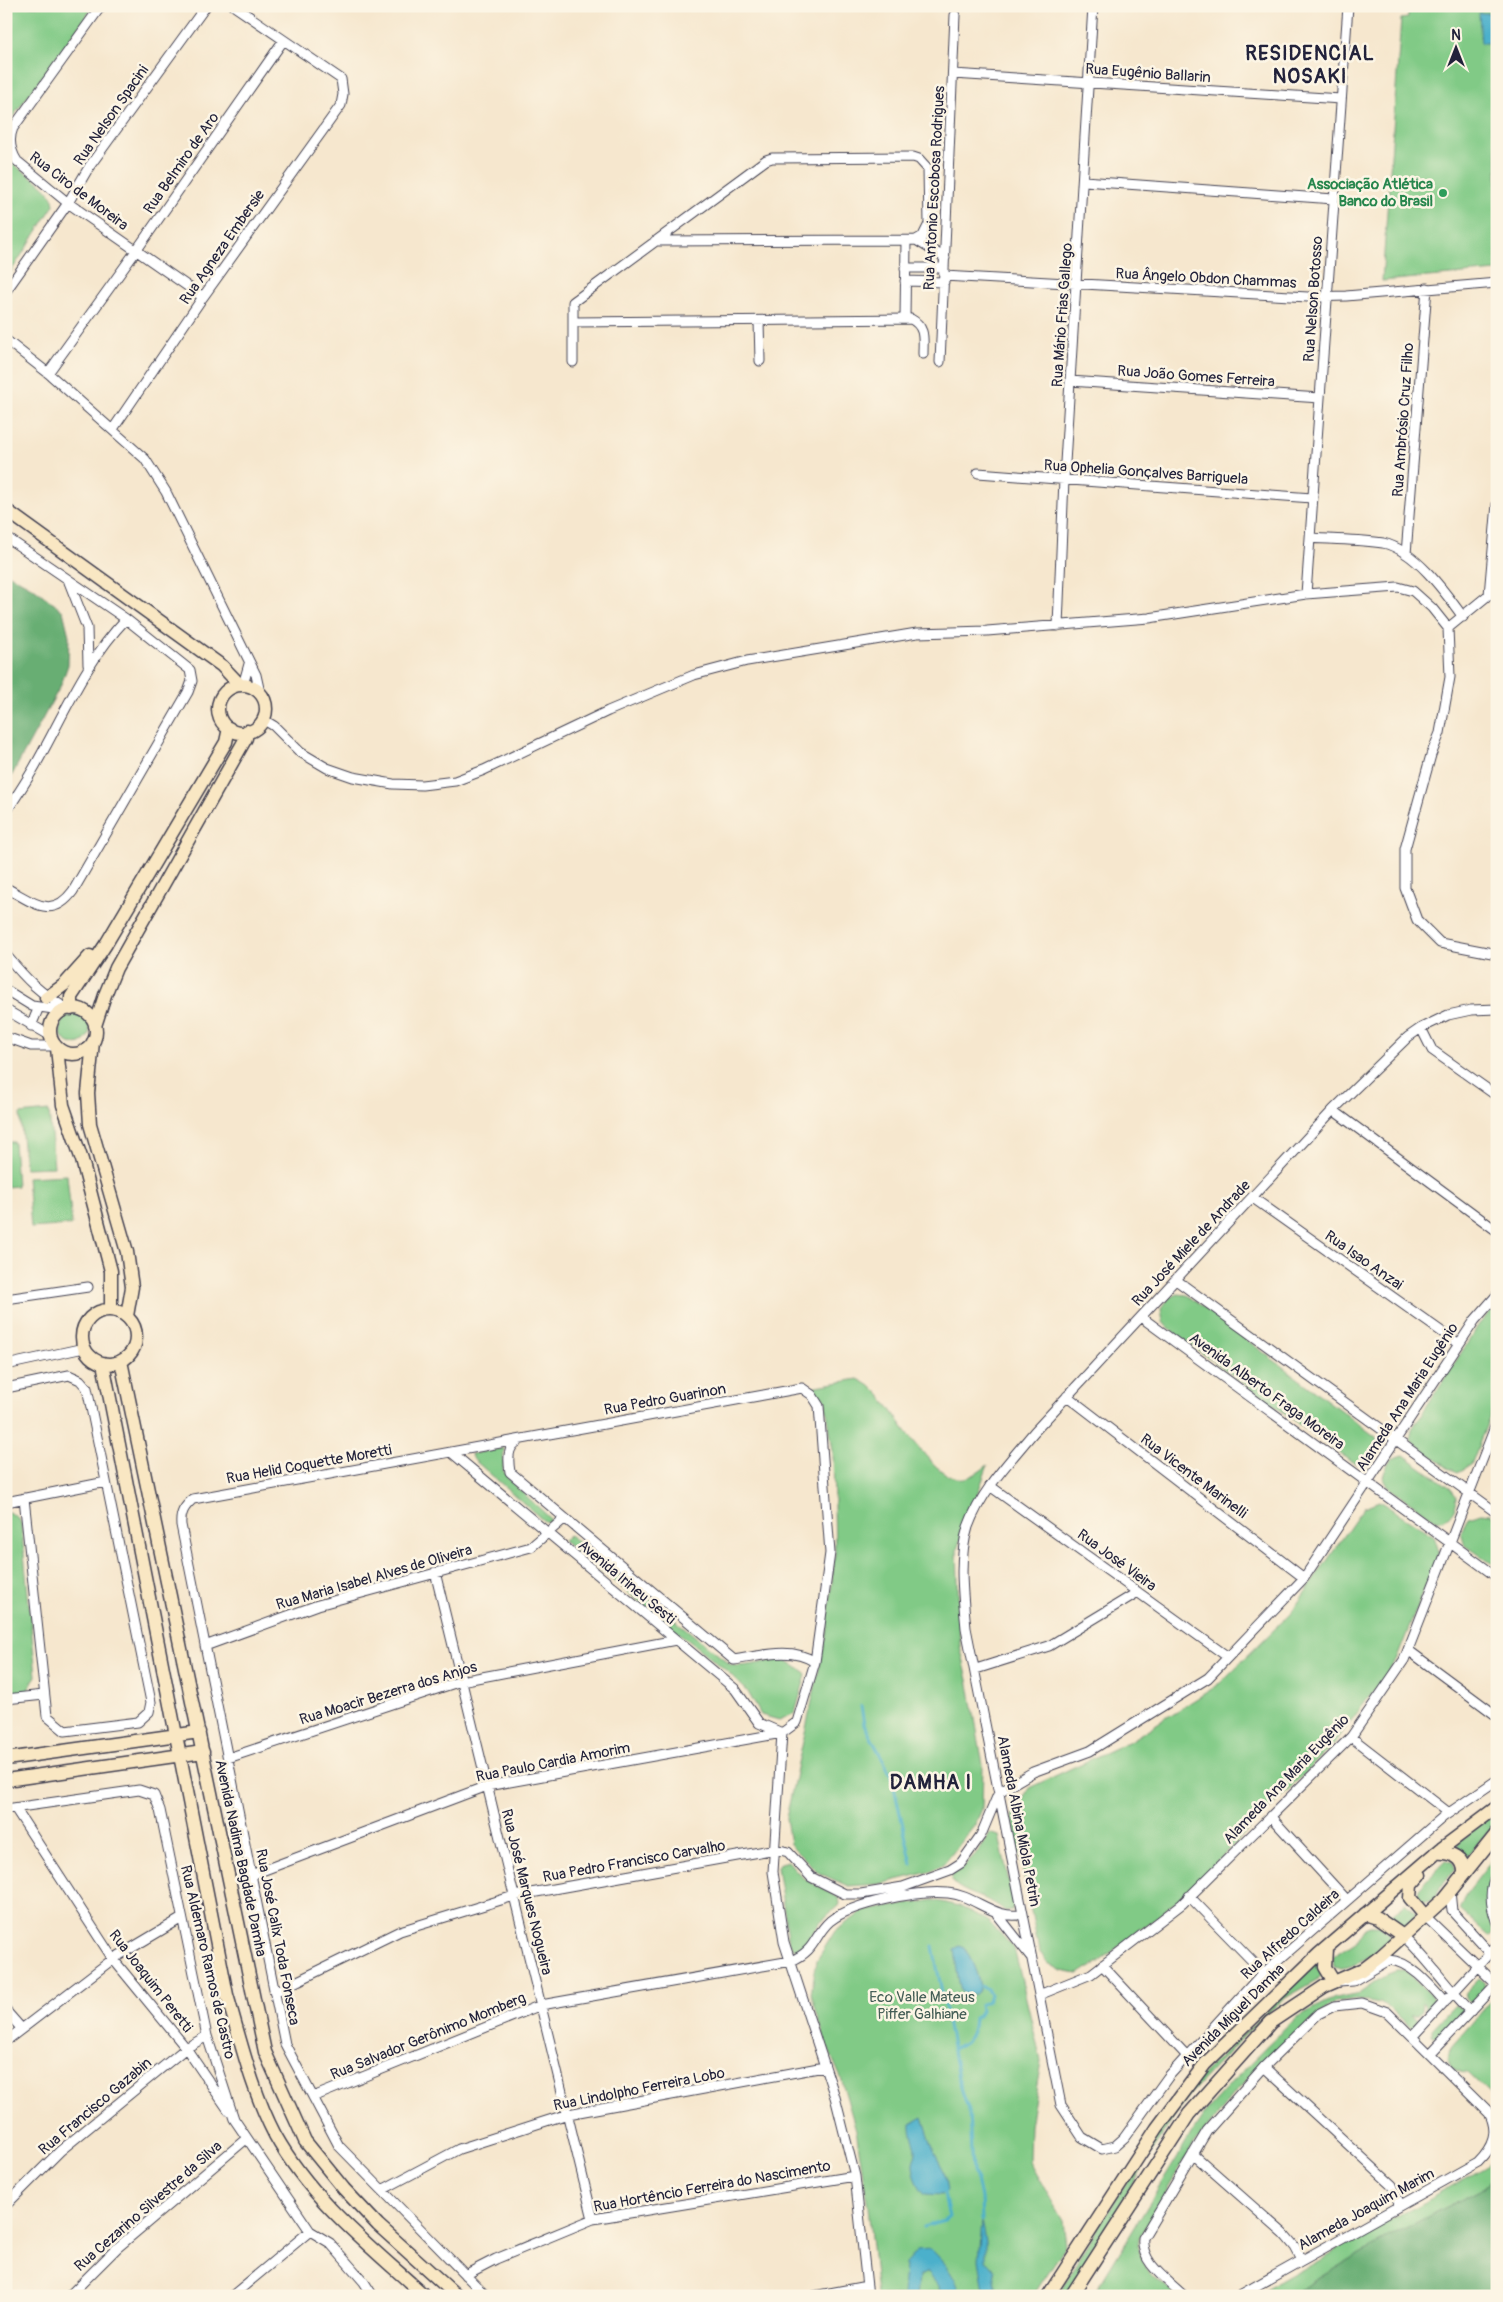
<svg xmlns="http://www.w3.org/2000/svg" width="1503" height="2302" font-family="Pangolin,sans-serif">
<rect width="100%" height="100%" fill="#fcf5e5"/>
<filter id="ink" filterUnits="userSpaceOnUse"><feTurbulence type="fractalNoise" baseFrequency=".02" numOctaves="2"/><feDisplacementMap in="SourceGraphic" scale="10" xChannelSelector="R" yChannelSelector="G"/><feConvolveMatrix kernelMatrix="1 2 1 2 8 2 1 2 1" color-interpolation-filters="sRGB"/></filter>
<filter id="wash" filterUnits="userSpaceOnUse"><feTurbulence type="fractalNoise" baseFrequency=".0096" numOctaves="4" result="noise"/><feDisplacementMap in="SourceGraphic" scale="20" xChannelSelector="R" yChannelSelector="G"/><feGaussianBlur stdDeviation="1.12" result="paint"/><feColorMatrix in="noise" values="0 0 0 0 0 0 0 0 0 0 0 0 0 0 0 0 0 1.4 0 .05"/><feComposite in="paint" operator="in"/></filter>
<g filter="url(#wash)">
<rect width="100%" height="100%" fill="#f6e7ce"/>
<path fill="#81ca86" stroke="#527660" d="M6 6H94L6 126Z
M1408 6H1497V271L1382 281 1401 19 1408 18Z
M6 155C18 174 52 182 54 205L6 279Z
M60 1029a15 15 0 1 1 30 0a15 15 0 1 1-30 0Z
M49 1111 54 1167 25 1168 20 1114Z
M6 1142H14L17 1186 6 1187Z
M67 1175 72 1225 31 1228 27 1177Z
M1178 1294 1187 1295 1376 1437C1381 1452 1378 1458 1365 1466L1350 1461 1168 1328 1163 1322 1161 1309 1169 1298Z
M1497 1304V1398L1471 1465 1458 1472 1448 1468 1410 1440 1412 1429 1481 1322Z
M858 1379C866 1383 874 1388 880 1395 896 1414 932 1476 957 1478 969 1480 979 1472 988 1465L957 1549 960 1646 969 1684 983 1765 982 1809 975 1825 943 1865 929 1872 880 1884 848 1886 819 1873 790 1844 786 1818 826 1638 835 1553 833 1451 825 1399 811 1387Z
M504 1448 503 1470 509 1480 550 1518V1523L544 1521 472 1458 471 1454Z
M1404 1455 1450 1488 1457 1497C1456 1509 1453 1513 1443 1520L1435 1519 1389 1488 1383 1477C1387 1464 1390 1457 1404 1455Z
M1379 1501 1434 1536 1439 1552 1396 1661 1333 1745 1178 1900 1099 1962 1078 1974 1062 1971 1048 1963 1039 1951 1012 1816 1029 1788 1128 1742 1218 1685 1291 1613 1364 1507Z
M6 1511 16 1516 21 1523 36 1676 27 1691 6 1694Z
M1482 1513 1491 1514 1497 1519V1567L1465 1545 1461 1532 1468 1517Z
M569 1535 731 1665C760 1670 782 1646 806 1675L795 1713 779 1720 761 1715 748 1692 727 1671 563 1541Z
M1497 1810V1821L1470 1854 1465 1855 1458 1846 1460 1841Z
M990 1833 999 1836 1014 1904 1012 1910 1005 1911C990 1896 962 1895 951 1880L953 1874C969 1864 982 1850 990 1833Z
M1497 1854C1497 1868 1490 1875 1488 1889 1485 1905 1491 1918 1494 1933L1489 1937 1459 1910 1466 1894Z
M788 1861 803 1878 839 1898 840 1904 820 1922 804 1947 799 1950 793 1948 789 1942 777 1867 780 1863Z
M1445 1861 1453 1862 1455 1869 1438 1891 1436 1899 1424 1901 1418 1896 1419 1888Z
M934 1900 959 1906 987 1920 1014 1948 1041 2061 1030 2126 1029 2161 1063 2221 1066 2245 1033 2296H877L868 2207 856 2130 841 2078 827 2046 811 1994 817 1960 835 1931 864 1911Z
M1406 1903 1416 1914 1406 1926H1399L1389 1916Z
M1370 1926H1379L1391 1936 1389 1939C1377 1951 1351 1973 1334 1967L1333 1957 1357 1941 1365 1928Z
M1319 1960 1322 1976 1320 1978 1288 1996 1259 2020 1189 2095 1145 2162 1069 2291 1065 2296H1058L1084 2249 1183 2093Z
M1395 1971H1405L1433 1998 1430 2010H1425L1426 2006 1423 2003 1422 2010 1416 2015H1410L1418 2020 1417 2026 1410 2028 1389 2008 1380 2003 1357 1999 1335 2002 1259 2066 1236 2091 1194 2145 1138 2239C1134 2265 1159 2280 1176 2296H1093L1194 2130 1208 2109 1247 2066 1297 2017 1335 1998 1360 1993 1387 1974Z
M1479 1979 1484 1982 1485 1989 1475 2001H1468L1465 1998 1466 1992Z
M1497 1994V2116L1491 2095 1467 2072 1456 2071 1451 2068 1448 2060 1451 2047Z
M1455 2005 1462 2009V2015L1438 2039 1432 2036V2029Z
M1497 2152V2174L1480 2190 1386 2238 1289 2296H1255L1484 2168 1491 2162Z"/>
<path fill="#68ae73" stroke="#456857" d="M6 573 35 589 63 611 69 636 68 665 61 685 6 786Z
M1497 2174V2296H1289L1386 2238 1480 2190Z"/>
<path fill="#4cb0cb" stroke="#376983" d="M1479 13H1494L1495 43H1481Z
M960 1946 965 1948C970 1955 981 1982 980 1990L974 1995 962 1993C959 1988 955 1957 954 1949Z
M923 2117 935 2154 944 2171 947 2192 942 2195 925 2194C918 2186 913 2175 913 2164 913 2160 916 2156 916 2152 916 2141 910 2136 911 2124Z
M982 2221 986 2241V2261L994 2270 997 2296H985L979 2260Z
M931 2249C944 2262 958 2277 960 2296H940L939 2286 928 2272 919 2276 917 2296H903L905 2263 917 2250Z"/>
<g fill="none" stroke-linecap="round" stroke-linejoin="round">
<path stroke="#4cb0cb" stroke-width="3" d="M861 1706 864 1724 891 1775 912 1864
M933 1946 958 2078 969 2112 972 2172 977 2181 981 2198 982 2221
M952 2049C969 2042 973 2036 974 2018L978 2016 981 2011 980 2005 988 2001 990 1994 987 1990 981 1986
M923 2227 944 2221 949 2217 944 2194"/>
</g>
</g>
<g filter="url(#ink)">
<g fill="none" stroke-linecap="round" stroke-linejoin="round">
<g stroke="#424051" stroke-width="11">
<path id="street" d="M101 6 13 128C8 140 10 150 17 161L68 203 203 297
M953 74 1341 99
M1084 181 1334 199
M916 240 945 258
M905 268H944
M944 276 1308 297 1346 296 1497 283
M905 281 944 282
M6 291 68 203 89 167 206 6
M905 319 906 241
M759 321 760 361
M573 322 911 319C926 327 923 339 923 354
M6 340 48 373 145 459 166 492 256 675 260 693
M573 362V302L766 160 772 158 913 157 919 159 928 169 929 224 923 236 916 240 655 241
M940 362 955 15
M48 373 136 251 283 41
M1070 381 1320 398
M113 429 203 297 341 105 343 94 341 79 234 6
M978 473 1312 498
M6 537 126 619 190 670 192 681 188 692 73 891C51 921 32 901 6 888
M1310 538C1333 540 1359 539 1383 543 1415 550 1445 592 1463 617
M1406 554 1427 288
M69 582 87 628 88 665
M1306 594 1348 6
M1489 595 1497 504
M1058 626 1064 479 1093 6
M1448 628 1497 588
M243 685 249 664
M264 720 274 726 300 752 327 768 353 777 393 784 422 785 455 781 484 770 608 711 694 675 747 661 917 633 987 631 1149 618 1306 594 1398 587 1413 591 1432 608 1448 628 1450 677 1440 733 1431 755 1405 849V888L1417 920 1440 943 1497 954
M6 812C16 797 26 782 35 766 64 715 85 662 126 619
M6 955C26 979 40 994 68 1009
M6 990 32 1006 61 1010
M1497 1009 1471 1010 1448 1015 1421 1028 1408 1037 1333 1110 1034 1432C1010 1461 981 1491 968 1527 958 1559 963 1595 966 1628L1061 2105 1082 2137 1102 2149 1115 2146 1124 2138 1168 2077 1258 1978 1443 1817 1497 1780
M6 1010 51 1036
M31 1026 39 1007
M1421 1028 1432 1050 1497 1096
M6 1037 31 1046H56
M1333 1110 1497 1231
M1253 1198 1459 1344
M1176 1280 1497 1513
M6 1299 88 1287
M1141 1317 1497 1577
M6 1365 84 1348
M6 1388 69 1375 80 1380 87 1388 151 1702 149 1712 138 1722 65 1731 47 1716 24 1498
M1067 1396 1304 1578
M519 1441C507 1446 508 1460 510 1472L734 1660C761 1656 791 1646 815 1662
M451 1452 735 1689 759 1723 782 1733
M990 1486 1228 1657
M6 1502 106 1482
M435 1572 593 2219
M205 1646 318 1605 531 1547 565 1518
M1408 1650 1497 1716
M976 1669 1049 1646 1138 1592
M6 1699 44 1695
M782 1733 773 1872 784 1942 835 2097 855 2176 868 2296
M1351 1737 1449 1813
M228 1758 461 1681 676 1640
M15 1808 113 1959 186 2048 229 2111
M6 1809 139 1790 154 1795 160 1810 207 2036 234 2119 310 2231 330 2243 364 2282 373 2296
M1270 1816 1347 1900
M1497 1874C1488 1889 1491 1908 1497 1923
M251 1875 487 1786 782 1733 797 1722 815 1662 830 1553 819 1406 812 1395 802 1388 193 1499C184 1507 180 1513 181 1525L285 2044 339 2146 486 2296
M1450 1891 1452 1911 1490 1953
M1189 1896 1264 1973
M997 1914 1031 1957
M1426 1917 1496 1984
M1403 1936C1429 1959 1446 1988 1471 2011
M1102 1965 1187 2056
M1339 1982 1353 1981 1389 1960C1410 1961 1431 1986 1445 2002
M275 1992 400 1931 514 1896 776 1849 788 1852 811 1877 845 1894H861L903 1887 950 1870 961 1863 981 1835 999 1792 1033 1772 1090 1751 1208 1678 1304 1578 1475 1320 1497 1295
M1039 1995 1091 1974 1182 1904 1351 1737 1404 1660 1497 1422
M6 2011 21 2028
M1412 2037 1497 1945
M6 2041 113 1959 182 1918
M1430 2054 1497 1983
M1264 2067 1392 2185 1398 2200 1397 2207
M313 2097 541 2005 791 1961C817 1950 813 1936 830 1921 852 1903 919 1890 948 1893 975 1895 995 1921 1023 1914
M1193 2154 1284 2234 1295 2247 1302 2260
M382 2190 459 2149 568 2114 824 2067
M6 2205 60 2151 186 2048 207 2036
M465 2275 496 2259 593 2219 855 2176
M69 2296 117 2248 246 2139
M232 2296 310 2231
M814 2296 867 2286
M1184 2296C1168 2280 1140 2263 1143 2238L1207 2131 1264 2067 1318 2014 1334 2006 1362 2003 1387 2012 1489 2113C1499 2132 1493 2147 1478 2162L1238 2296"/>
</g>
<g stroke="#424051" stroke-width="15">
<path id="secondary" d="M6 510 222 666 240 685
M218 709a24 24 0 1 1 48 0a24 24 0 1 1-48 0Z
M46 998 64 985 90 956
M50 1031a23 23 0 1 1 46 0a23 23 0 1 1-46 0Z
M71 1009V997L106 944 226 742 229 728
M95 1026 105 995 116 968 246 738 247 731
M93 1042 88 1093 90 1124 127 1252 132 1287 127 1316
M57 1048 63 1105 82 1160 111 1271V1310
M82 1337a27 27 0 1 1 54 0a27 27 0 1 1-54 0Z
M121 1361 265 2052 305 2141 344 2189 378 2225 457 2296
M103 1363 227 1995C241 2042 252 2091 275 2135 311 2200 371 2247 425 2296
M6 1759 199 1732
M6 1780 203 1752
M1436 1853C1451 1852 1465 1857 1464 1874
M1420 1875 1411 1885 1410 1898 1426 1917
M1365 1914 1377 1918 1403 1936
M1326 1948 1325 1967 1334 1982
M1048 2296 1157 2128 1205 2064 1319 1954 1441 1849 1497 1807
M1071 2296 1189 2114 1271 2022 1325 1986 1364 1969 1381 1956 1444 1899 1497 1833"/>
</g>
<use href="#street" stroke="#fff" stroke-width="9"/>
<use href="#secondary" stroke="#f9e7c3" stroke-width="12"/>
</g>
</g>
<circle fill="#2e9e5b" stroke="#fcf5e5" stroke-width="2" cx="1443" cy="193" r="5"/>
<g text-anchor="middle" stroke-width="5" stroke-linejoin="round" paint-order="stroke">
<g font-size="15" fill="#22223b" stroke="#fcf5e5">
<text transform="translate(1148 73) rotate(4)" y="5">Rua Eugênio Ballarin</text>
<text transform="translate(111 115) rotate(-55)" y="5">Rua Nelson Spacini</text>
<text transform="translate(181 163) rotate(-55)" y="5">Rua Belmiro de Aro</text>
<text transform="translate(934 188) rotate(-87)" y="5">Rua Antonio Escobosa Rodrigues</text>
<text transform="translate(79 191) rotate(37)" y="5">Rua Ciro de Moreira</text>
<text transform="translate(222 247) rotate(-55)" y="5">Rua Agneza Embersie</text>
<text transform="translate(1206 278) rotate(3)" y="5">Rua Ângelo Obdon Chammas</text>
<text transform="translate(1313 299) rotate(-86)" y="5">Rua Nelson Botosso</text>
<text transform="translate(1062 315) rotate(-86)" y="5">Rua Mário Frias Gallego</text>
<text transform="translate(1196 376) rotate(4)" y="5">Rua João Gomes Ferreira</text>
<text transform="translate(1403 420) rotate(-86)" y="5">Rua Ambrósio Cruz Filho</text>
<text transform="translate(1146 472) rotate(4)" y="5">Rua Ophelia Gonçalves Barriguela</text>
<text transform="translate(1191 1243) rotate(-47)" y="5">Rua José Miele de Andrade</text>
<text transform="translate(1364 1260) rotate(35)" y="5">Rua Isao Anzai</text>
<text transform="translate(1267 1391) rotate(36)" y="5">Avenida Alberto Fraga Moreira</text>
<text transform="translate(1407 1397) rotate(-57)" y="5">Alameda Ana Maria Eugênio</text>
<text transform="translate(665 1399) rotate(-10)" y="5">Rua Pedro Guarinon</text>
<text transform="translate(309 1464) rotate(-10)" y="5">Rua Helid Coquette Moretti</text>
<text transform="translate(1194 1476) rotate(37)" y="5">Rua Vicente Marinelli</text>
<text transform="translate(1117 1560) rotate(36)" y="5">Rua José Vieira</text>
<text transform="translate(374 1577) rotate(-16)" y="5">Rua Maria Isabel Alves de Oliveira</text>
<text transform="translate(627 1582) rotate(40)" y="5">Avenida Irineu Sesti</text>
<text transform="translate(388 1693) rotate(-17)" y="5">Rua Moacir Bezerra dos Anjos</text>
<text transform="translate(553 1762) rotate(-11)" y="5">Rua Paulo Cardia Amorim</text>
<text transform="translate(1286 1779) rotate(-46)" y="5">Alameda Ana Maria Eugênio</text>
<text transform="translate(1019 1821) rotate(79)" y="5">Alameda Albina Miola Petrin</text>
<text transform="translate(241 1858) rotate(78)" y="5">Avenida Nadima Bagdade Damha</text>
<text transform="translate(634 1861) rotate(-10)" y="5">Rua Pedro Francisco Carvalho</text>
<text transform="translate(527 1892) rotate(76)" y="5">Rua José Marques Nogueira</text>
<text transform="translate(1290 1934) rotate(-42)" y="5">Rua Alfredo Caldeira</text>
<text transform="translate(278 1937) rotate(79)" y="5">Rua José Calix Toda Fonseca</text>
<text transform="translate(208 1962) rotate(77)" y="5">Rua Aldemaro Ramos de Castro</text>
<text transform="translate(151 1981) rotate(52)" y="5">Rua Joaquim Peretti</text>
<text transform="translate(1233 2015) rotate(-45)" y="5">Avenida Miguel Damha</text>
<text transform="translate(428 2036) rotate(-22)" y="5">Rua Salvador Gerônimo Momberg</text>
<text transform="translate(639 2089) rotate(-11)" y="5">Rua Lindolpho Ferreira Lobo</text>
<text transform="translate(95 2106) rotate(-40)" y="5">Rua Francisco Gazabin</text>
<text transform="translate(712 2186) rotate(-10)" y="5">Rua Hortêncio Ferreira do Nascimento</text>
<text transform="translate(148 2206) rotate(-41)" y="5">Rua Cezarino Silvestre da Silva</text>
<text transform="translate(1366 2209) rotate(-29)" y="5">Alameda Joaquim Marim</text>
</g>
<g font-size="15" font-weight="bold" fill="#27864d" stroke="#fcf5e5" text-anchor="end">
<text x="1433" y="189">Associação Atlética<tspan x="1433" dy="17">Banco do Brasil</tspan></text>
</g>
<g font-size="15" fill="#435d55" stroke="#fcf5e5">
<text x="922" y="2002">Eco Valle Mateus<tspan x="922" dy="17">Piffer Galhiane</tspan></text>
</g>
<g font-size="20" font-weight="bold" letter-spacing="1" fill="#22223b" stroke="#fcf5e5">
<text x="1310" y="60">RESIDENCIAL<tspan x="1310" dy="23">NOSAKI</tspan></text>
<text x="931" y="1789">DAMHA I</text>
</g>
</g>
<rect width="1503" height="2302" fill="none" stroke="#fcf5e5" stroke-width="25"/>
<g transform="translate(1456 48)" stroke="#fcf5e5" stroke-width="4" paint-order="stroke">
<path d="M0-4L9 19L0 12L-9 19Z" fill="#22223b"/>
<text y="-8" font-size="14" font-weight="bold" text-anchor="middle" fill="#22223b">N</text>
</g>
</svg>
